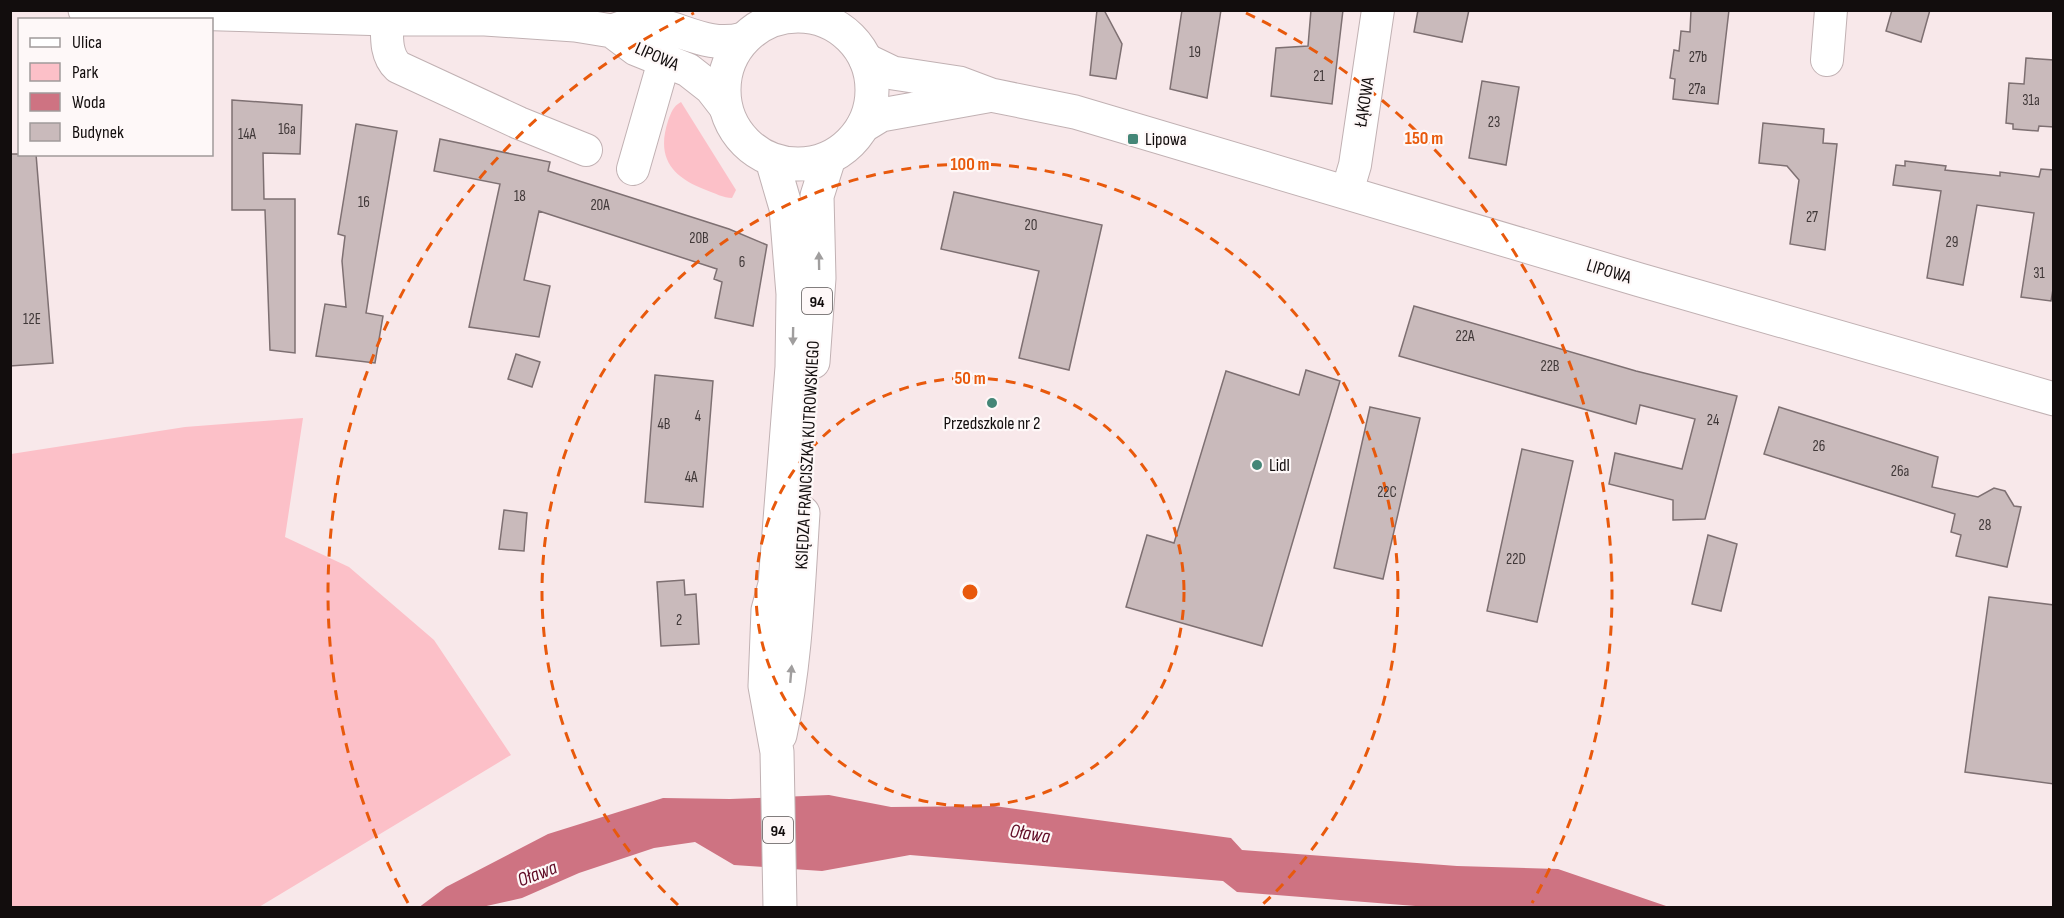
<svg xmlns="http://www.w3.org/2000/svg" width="2064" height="918" font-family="'Sofia Sans Condensed',sans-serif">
<rect width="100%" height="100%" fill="#f8e8ea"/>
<path fill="#fcc0c8" d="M681 102 736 190 732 198C724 198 714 193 706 190 672 177 656 158 668 121 671 113 673 106 681 102Z
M303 418 285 537 349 567 434 640 511 755 259 907H11V454L185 427Z"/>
<path fill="#ce7382" d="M829 795 891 807 994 806 1231 838 1242 850 1457 866 1558 869 1669 907H1428L1237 892 1223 881 910 855 822 871 734 865 695 842 654 848 579 873 522 898 482 907 418 908 446 887 548 834 663 798 730 799Z"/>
<path fill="#c9babb" stroke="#7e7072" stroke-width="1.5" d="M1097 10H1104L1122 44 1116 79 1090 75Z
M1182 10H1221L1207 98 1170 89Z
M1311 10H1343L1332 104 1271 96 1276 48 1308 46Z
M1418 10H1469L1462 42 1414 32Z
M1691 10H1729L1718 104 1673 99 1675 79 1670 78 1674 50 1679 51 1681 31 1690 32Z
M1892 10H1930L1921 42 1886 31Z
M2026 58 2054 60V127L2039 126 2038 131 2013 129V124L2006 123 2009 83 2024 84Z
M1482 81 1519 87 1506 165 1469 158Z
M232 100 302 105 300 154 263 153 264 199H295V353L270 350 265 210H232Z
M1763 123 1824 129 1823 143 1837 144 1825 250 1790 244 1799 180 1787 166 1759 163Z
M356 124 397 131 366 313 383 316 375 363 316 356 325 304 346 307 342 261 345 236 338 234Z
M440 139 550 162 548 171 729 229 767 245 753 326 715 318 722 282 714 279 717 269 539 211 524 280 550 286 539 337 469 327 500 184 434 171Z
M10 154H36L53 363 10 366Z
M1905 161 1946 166 1945 170 2000 176V172L2039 177 2041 169 2054 170V283L2051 301 2021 297 2034 213 1977 205 1963 285 1927 278 1941 191 1893 185 1896 165 1905 166Z
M954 192 1102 225 1069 370 1019 358 1039 271 941 249Z
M1414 306 1636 371 1737 396 1705 519 1673 520V500L1609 484 1615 453 1682 469 1695 419 1640 405 1636 424 1399 356Z
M516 354 540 362 532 387 508 379Z
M1306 370 1340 381 1262 646 1126 607 1147 535 1174 543 1226 371 1299 395Z
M655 375 713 381 703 507 645 502Z
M1370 407 1420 418 1383 579 1334 568Z
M1779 407 1938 457 1932 487 1978 497 1994 488 2005 491 2014 506 2021 507 2007 567 1956 556 1961 535 1951 532 1955 514 1764 454Z
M1522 449 1573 461 1537 622 1487 611Z
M504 510 527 513 524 551 499 549Z
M1708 535 1737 544 1721 611 1692 604Z
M684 580 685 595 696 594 699 644 661 646 657 582Z
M1989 597 2054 605V784L1965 772Z"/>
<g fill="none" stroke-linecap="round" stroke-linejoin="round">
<g stroke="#c1b1b3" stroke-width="34">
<path id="street" d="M387 19C387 36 385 55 398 67L519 123 586 150
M1827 60 1831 10
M633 169 662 68
M1347 192 1355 165 1378 10"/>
</g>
<g stroke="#c1b1b3" stroke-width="35">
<path id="secondary" d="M85 10 387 19H485L575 25 612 31 636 49 688 70 711 88 725 106
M612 31C619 29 627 25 634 24 670 18 702 51 743 39
M866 60 893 73 959 83 991 95 1075 112 1640 280 2054 399
M863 126 881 115 987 96"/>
</g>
<g stroke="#c1b1b3" stroke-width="35">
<path id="primary" d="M724 90a74 74 0 1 1 148 0a74 74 0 1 1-148 0Z
M772 160 786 208 793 294 792 367 775 584 768 610 765 686 777 752 780 908
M813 362 819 278 817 196 829 158
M780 735C796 662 798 588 803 513"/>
</g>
<use href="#street" stroke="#fff" stroke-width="32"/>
<use href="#secondary" stroke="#fff" stroke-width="33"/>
<use href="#primary" stroke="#fff" stroke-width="33"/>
</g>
<defs><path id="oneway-solid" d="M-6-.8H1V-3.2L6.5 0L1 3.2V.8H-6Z" transform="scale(1.5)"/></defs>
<g fill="#a09e9e">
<use href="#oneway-solid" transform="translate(819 261) rotate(-91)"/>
<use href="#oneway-solid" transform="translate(793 336) rotate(91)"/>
<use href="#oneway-solid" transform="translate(791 674) rotate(-85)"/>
</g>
<g fill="none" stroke="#e8590c" stroke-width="3" stroke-dasharray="10 8">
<circle cx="970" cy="592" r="214"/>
<path d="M678 905A428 428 0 1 1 1262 905"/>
<path d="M408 903A642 642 0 0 1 694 13M1246 13A642 642 0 0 1 1532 903"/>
</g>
<g fill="#448677" stroke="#fef8f8" stroke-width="2">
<rect x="1127" y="133" width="12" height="12" rx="3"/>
<circle cx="992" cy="403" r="6"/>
<circle cx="1257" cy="465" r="6"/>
</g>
<g text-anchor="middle" stroke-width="4.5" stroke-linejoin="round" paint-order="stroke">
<g font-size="15" fill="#403838">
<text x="1195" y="57">19</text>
<text x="1698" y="62">27b</text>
<text x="1319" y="81">21</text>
<text x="1697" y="94">27a</text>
<text x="2031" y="105">31a</text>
<text x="1494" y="127">23</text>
<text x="287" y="134">16a</text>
<text x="247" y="139">14A</text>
<text x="520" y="201">18</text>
<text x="364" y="207">16</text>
<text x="600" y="210">20A</text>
<text x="1812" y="222">27</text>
<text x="1031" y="230">20</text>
<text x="699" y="243">20B</text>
<text x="1952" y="247">29</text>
<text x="742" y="267">6</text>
<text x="2039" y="278">31</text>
<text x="32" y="324">12E</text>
<text x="1465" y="341">22A</text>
<text x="1550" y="371">22B</text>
<text x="698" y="421">4</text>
<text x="1713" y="425">24</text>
<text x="664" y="429">4B</text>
<text x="1819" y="451">26</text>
<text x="1900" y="476">26a</text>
<text x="691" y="482">4A</text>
<text x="1387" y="497">22C</text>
<text x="1985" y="530">28</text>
<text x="1516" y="564">22D</text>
<text x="679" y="625">2</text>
</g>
<g fill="#fef8f8" stroke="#595454" stroke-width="1.5">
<rect x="802" y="288" width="30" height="26" rx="4.5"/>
<rect x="763" y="817" width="30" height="26" rx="4.5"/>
</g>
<g font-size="16" font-weight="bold" fill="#120d0d">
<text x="817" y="307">94</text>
<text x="778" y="836">94</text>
</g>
<g font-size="18" fill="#120d0d" stroke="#fef8f8">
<text transform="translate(657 56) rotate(24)" y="6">LIPOWA</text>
<text transform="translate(1364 102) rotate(-81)" y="6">ŁĄKOWA</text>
<text transform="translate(1609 271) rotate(17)" y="6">LIPOWA</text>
<text transform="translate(807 455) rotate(-87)" y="6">KSIĘDZA FRANCISZKA KUTROWSKIEGO</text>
</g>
<g font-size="18" fill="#120d0d" stroke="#fef8f8" text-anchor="start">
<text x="1145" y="145">Lipowa</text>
<text x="992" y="429" text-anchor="middle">Przedszkole nr 2</text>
<text x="1269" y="471">Lidl</text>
</g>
<g font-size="20" font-style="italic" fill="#610c26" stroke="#fef8f8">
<text transform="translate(1030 833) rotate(9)" y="7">Oława</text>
<text transform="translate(537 873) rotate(-21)" y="7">Oława</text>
</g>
</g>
<circle cx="970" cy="592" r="9" fill="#e8590c" stroke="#fef8f8" stroke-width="3"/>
<g font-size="18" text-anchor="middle" font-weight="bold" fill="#e8590c" stroke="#fef8f8" stroke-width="4.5" stroke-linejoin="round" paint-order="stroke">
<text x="1424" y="144">150 m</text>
<text x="970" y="170">100 m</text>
<text x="970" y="384">50 m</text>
</g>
<rect width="2064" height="918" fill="none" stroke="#120d0d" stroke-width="24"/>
<rect x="18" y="18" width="195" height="138" fill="#fef8f8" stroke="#a09a9a" stroke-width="1.5"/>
<rect x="30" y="38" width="30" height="9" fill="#ffffff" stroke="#a09a9a" stroke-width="1.5"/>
<text x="72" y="48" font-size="18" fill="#120d0d">Ulica</text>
<rect x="30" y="63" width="30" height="18" fill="#fcc0c8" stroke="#a09a9a" stroke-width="1.5"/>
<text x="72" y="78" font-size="18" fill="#120d0d">Park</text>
<rect x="30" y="93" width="30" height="18" fill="#ce7382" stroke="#a09a9a" stroke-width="1.5"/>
<text x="72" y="108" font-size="18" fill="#120d0d">Woda</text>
<rect x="30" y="123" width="30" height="18" fill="#c9babb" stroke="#a09a9a" stroke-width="1.5"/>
<text x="72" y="138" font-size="18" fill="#120d0d">Budynek</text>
</svg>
